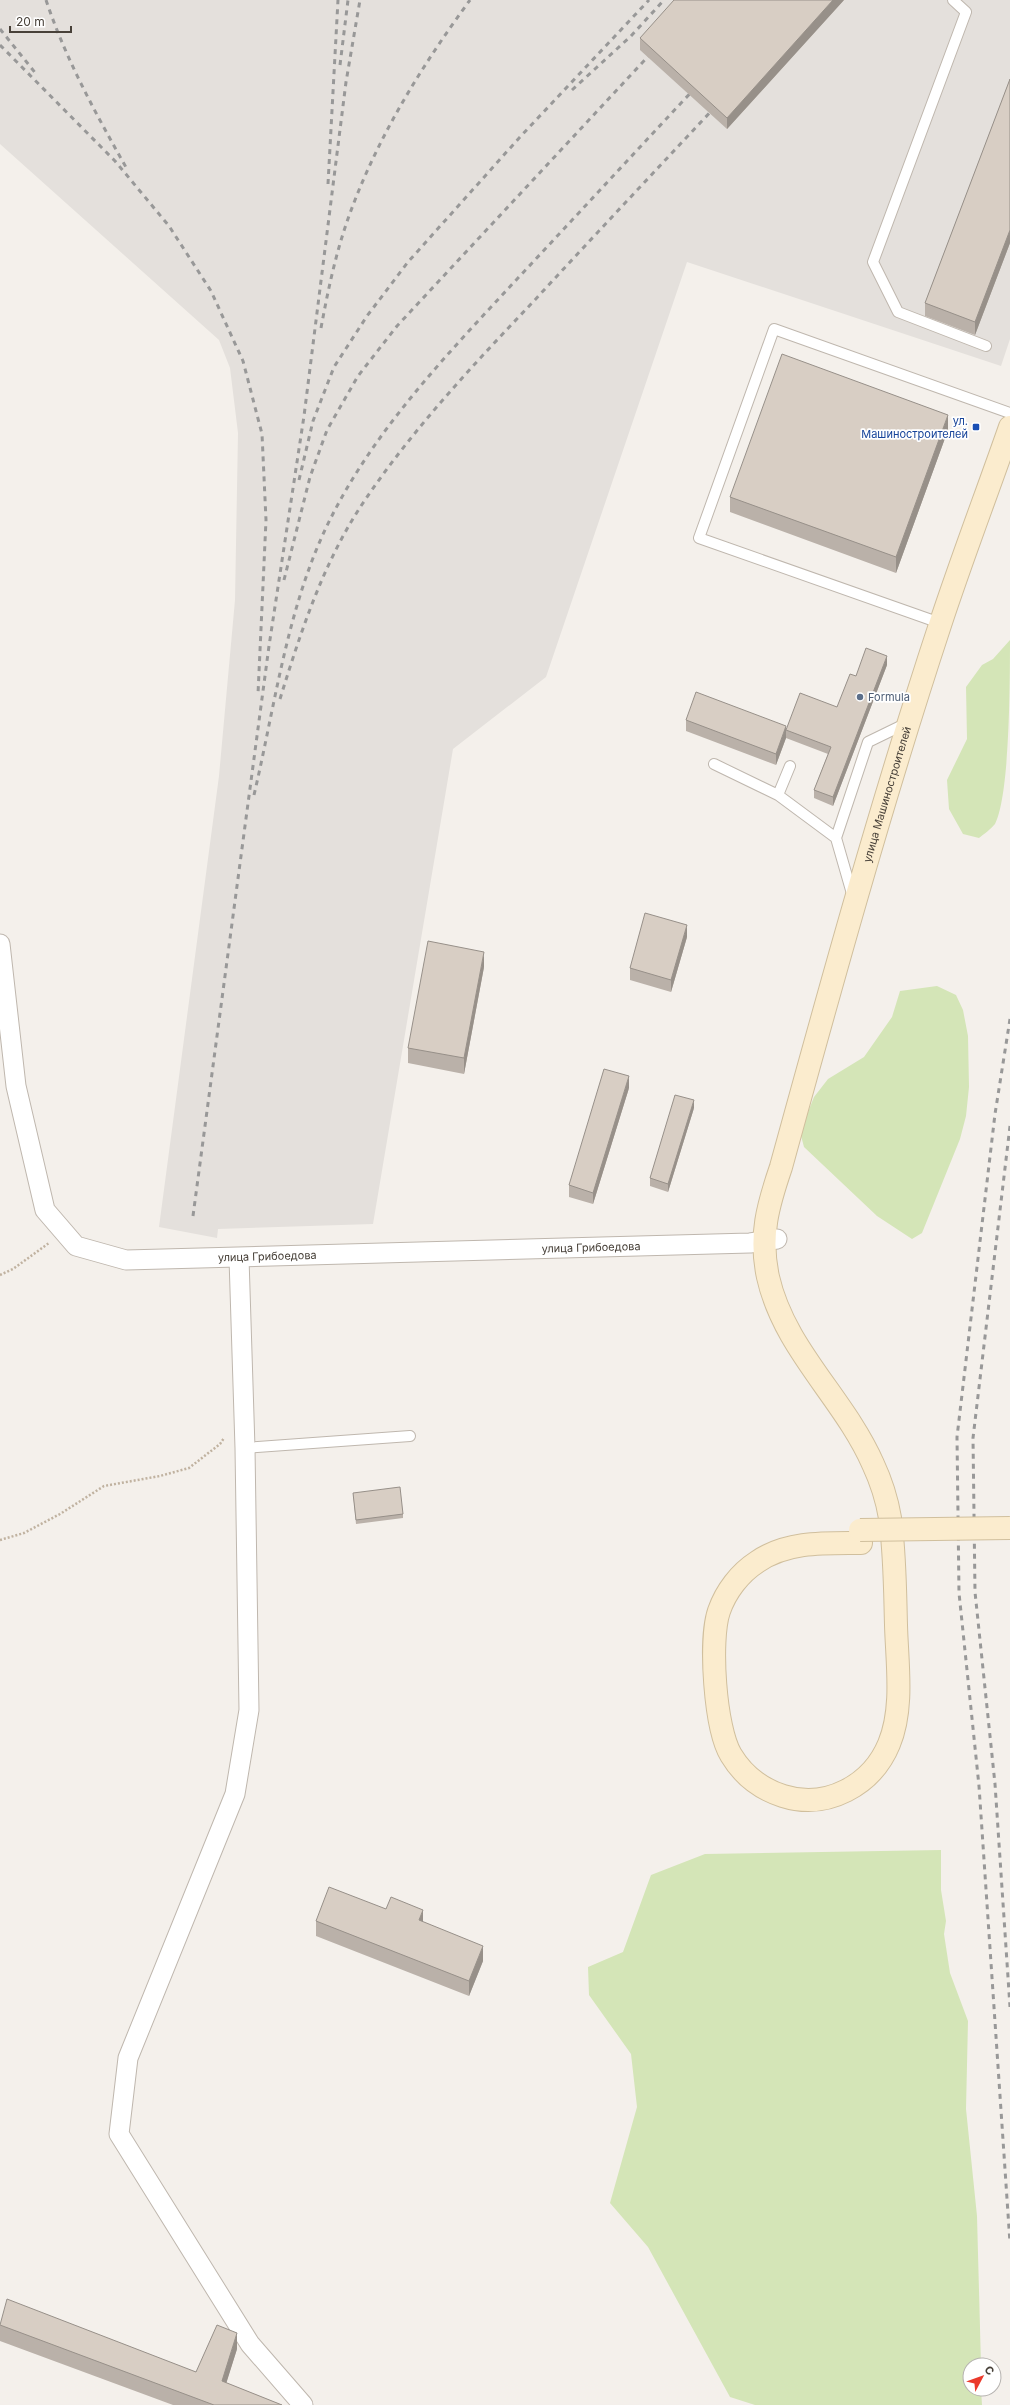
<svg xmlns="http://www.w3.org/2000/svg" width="1010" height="2405" font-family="Inter,sans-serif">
<rect width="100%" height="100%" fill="#f4f0eb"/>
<path fill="#e4e0dc" d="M0 0H1010V339L1001 366 687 262 546 677 453 749 373 1224 218 1229 217 1238 159 1227 219 776 235 600 238 433 230 368 219 340 0 144Z"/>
<path fill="#d4e5b7" d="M1010 640C1010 680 1010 795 995 824 991 829 984 834 979 838L963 834 949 809 947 780 967 739 966 687 982 665 993 659Z
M937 986 956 995 963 1010 968 1036 969 1087 966 1116 960 1139 922 1233 912 1239 877 1216 804 1147 800 1132 814 1097 828 1079 864 1057 892 1017 900 991Z
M941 1850V1890L946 1921 944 1934 950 1973 968 2021 966 2109 977 2216 981 2365H970V2389H981L982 2405H755L730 2397 648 2247 610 2203 637 2107 631 2054 589 1995 588 1967 623 1952 651 1875 705 1854Z"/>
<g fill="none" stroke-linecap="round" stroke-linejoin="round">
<g stroke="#bfb7ae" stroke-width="12">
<path id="lane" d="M953 0 966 12 873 262 898 312 986 346
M940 623 699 538 774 329 1010 413
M714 764 778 795 836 838
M778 795 790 766
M853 897 836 838 868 742 907 723
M245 1448 410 1436"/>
</g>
<g stroke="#bfb7ae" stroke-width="21">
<g id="street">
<path id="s1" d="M0 944 16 1086 45 1210 76 1246 126 1260 750 1243 777 1239"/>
<path d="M239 1258 245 1448 249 1710 235 1794 128 2058 119 2134 250 2344 303 2405"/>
</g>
</g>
<g stroke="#d0bf9d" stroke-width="24">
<g id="secondary">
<path id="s2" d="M861 1543C826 1543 787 1541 757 1562 740 1573 726 1591 719 1611 709 1640 715 1729 731 1755 743 1775 761 1789 783 1796 827 1810 872 1785 889 1744 904 1708 897 1663 896 1625 895 1590 895 1553 890 1518 887 1500 881 1481 873 1464 844 1398 784 1349 768 1277 759 1236 768 1205 781 1167 831 985 881 804 940 625 962 558 987 493 1010 427"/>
</g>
</g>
<path stroke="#c0b2a0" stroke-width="2.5" stroke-dasharray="2 2" stroke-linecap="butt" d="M0 1275 13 1269 49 1243
M0 1540 24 1533 60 1514 104 1486 160 1476 189 1468 220 1444 224 1438"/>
<use href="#lane" stroke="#fff" stroke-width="10"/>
<use href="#street" stroke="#fff" stroke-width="19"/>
<use href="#secondary" stroke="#fbecce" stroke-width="22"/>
<path stroke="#989898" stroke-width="3" stroke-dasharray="5 5" stroke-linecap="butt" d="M46 0C66 60 96 114 127 169
M0 29 37 75
M0 45 115 161 169 226 211 291 243 361 262 434 266 520 258 694
M340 65 348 0
M572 90 631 36 664 0
M328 184 338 0
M321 328C328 290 336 252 349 216 377 138 421 67 470 0
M299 480 313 421 334 367 367 316 408 262 520 137 649 0
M284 580 310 477 327 430 358 376 397 326 655 49
M280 699C301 631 324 560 365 500 413 429 473 365 532 303 593 237 655 171 716 106
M254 795C273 714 284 631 315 553 358 446 441 361 518 278 578 214 637 150 697 86
M1010 1019 995 1114 957 1437 959 1593 979 1786 1010 2243
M1010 1126 973 1438 975 1592 995 1784 1010 2007
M193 1216 269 646 304 416 346 82 360 0"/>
<g stroke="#d0bf9d" stroke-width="24" stroke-linecap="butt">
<path id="secondary-bridge" d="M860 1530 1010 1528"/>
</g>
<use href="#secondary-bridge" stroke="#fbecce" stroke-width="22"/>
</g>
<path fill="#bab1a9" d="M844 0 727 129 640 50V38Z
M1010 79V243L975 335 925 316V303Z
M948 430 896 573 730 512V497Z
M887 665 833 806 814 798V790L828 754 786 738V730L837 707 856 676Z
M686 720 786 738 776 765 686 731Z
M687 937 671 992 630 980V968Z
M484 967 464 1074 408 1063V1048Z
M629 1088 593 1204 569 1197V1185Z
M694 1108 668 1192 650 1186V1178Z
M353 1493 403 1514V1518L356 1524Z
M386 1909 423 1922 483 1961 469 1996 316 1936V1921Z
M0 2325 196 2372 237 2349 226 2383 282 2405H173L0 2341Z"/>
<path fill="#979089" d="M833 0H844L727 129V118Z
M1010 230V243L975 335V322Z
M948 415V430L896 573V557Z
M887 656V665L833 806V797Z
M786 726V738L776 765V754Z
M687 925V937L671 992V980Z
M484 952V967L464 1074V1058Z
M629 1076V1088L593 1204V1193Z
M694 1100V1108L668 1192V1184Z
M423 1910V1925L419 1920Z
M483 1946V1961L469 1996V1981Z
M237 2333V2349L222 2397V2381Z"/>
<path fill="#d8cec4" stroke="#979089" d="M674 0H833L727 118 640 38Z
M1010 79V230L975 322 925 303Z
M782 354 948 415 896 557 730 497Z
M866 648 887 656 833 797 814 790 831 747 786 730 800 693 837 707 850 674 856 676Z
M696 692 786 726 776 754 686 720Z
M645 913 687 925 671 980 630 968Z
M428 941 484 952 464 1058 408 1048Z
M604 1069 629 1076 593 1193 569 1185Z
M675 1095 694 1100 668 1184 650 1178Z
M400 1487 403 1514 356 1520 353 1493Z
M329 1887 386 1909 391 1897 423 1910 419 1920 483 1946 469 1981 316 1921Z
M7 2299 196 2372 217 2325 237 2333 222 2381 282 2405H214L0 2325Z"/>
<rect fill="#1a4fb4" stroke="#fff" stroke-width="1.5" x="972" y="423" width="8" height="8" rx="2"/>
<circle fill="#5c6f8a" stroke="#fff" stroke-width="1.5" cx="860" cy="697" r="4"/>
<g text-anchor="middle" stroke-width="3.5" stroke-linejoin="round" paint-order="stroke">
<g font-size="11" fill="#164399" stroke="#fff" text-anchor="end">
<text x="968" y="425">ул.<tspan x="968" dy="13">Машиностроителей</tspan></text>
</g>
<g font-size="11" fill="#4e5e75" stroke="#fff" text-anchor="start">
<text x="868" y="701">Formula</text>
</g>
<g font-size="11" fill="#484139" stroke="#fff">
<text dy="4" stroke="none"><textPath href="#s2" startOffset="1514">улица Машиностроителей</textPath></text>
<text dy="4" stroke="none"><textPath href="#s1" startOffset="835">улица Грибоедова</textPath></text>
<text dy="4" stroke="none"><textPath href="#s1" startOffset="511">улица Грибоедова</textPath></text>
</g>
</g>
<g transform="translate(982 2377) rotate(49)"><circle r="19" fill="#ffffff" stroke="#b6b3b0"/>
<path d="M0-3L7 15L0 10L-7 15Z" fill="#eb392b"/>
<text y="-6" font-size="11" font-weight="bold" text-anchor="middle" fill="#484139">С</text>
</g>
<path d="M10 26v6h61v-6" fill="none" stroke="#484139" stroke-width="2"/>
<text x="16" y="26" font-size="12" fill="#484139" stroke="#ffffff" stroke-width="3" paint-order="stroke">20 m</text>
</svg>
